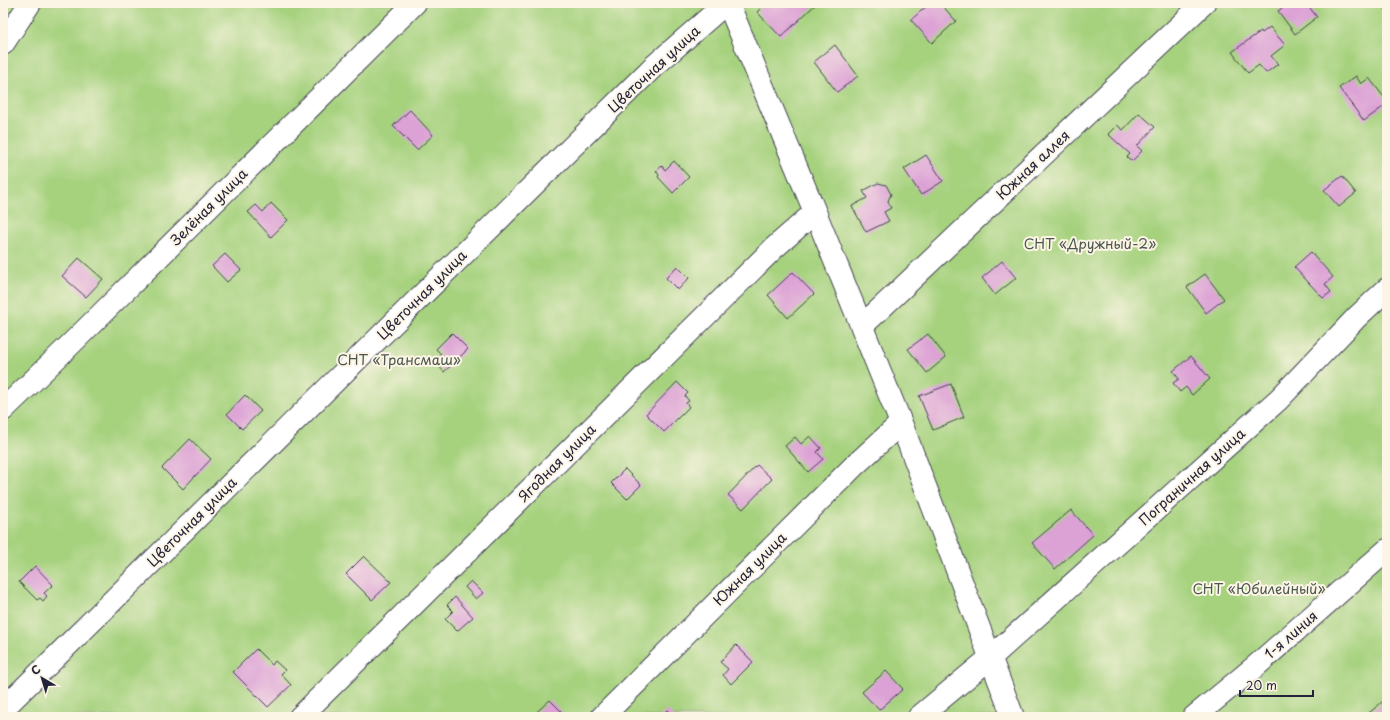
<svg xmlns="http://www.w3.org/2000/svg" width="1390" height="720" font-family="'Playpen Sans',sans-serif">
<rect width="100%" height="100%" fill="#fcf5e5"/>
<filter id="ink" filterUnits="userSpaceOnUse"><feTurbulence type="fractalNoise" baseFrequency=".025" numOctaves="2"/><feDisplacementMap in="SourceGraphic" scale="8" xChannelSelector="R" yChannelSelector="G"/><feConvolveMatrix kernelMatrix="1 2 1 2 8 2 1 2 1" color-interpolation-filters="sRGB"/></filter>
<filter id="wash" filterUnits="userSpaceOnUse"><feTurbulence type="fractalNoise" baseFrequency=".012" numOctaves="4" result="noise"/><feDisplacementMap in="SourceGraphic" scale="16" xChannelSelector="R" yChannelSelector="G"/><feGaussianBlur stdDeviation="0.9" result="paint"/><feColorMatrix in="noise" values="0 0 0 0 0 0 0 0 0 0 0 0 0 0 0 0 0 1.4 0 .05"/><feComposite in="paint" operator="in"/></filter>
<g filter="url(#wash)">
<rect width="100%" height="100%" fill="#f3ecd2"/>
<path fill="#a6d27e" stroke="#647a5c" d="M3 3H1387V717H3Z"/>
<g id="blocks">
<path fill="#dca1d5" d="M766 3H817L781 37 757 12Z
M930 3H940L956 21 932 43 911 20Z
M1289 3H1306L1317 17 1295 34 1278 11Z
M1380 3H1387V11Z
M1270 27 1285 45 1271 56 1278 64 1266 73 1259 65 1248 73 1232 52 1261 31 1262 33Z
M835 45 858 76 837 92 814 62Z
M1356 76 1361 84 1369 78 1387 101V104L1364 121 1339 88Z
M410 110 433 135 417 150 393 126Z
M1139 113 1155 127 1137 146 1142 151 1132 161 1127 157 1130 154 1108 134 1117 125 1123 130Z
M926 155 943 181 921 195 904 169Z
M674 161 689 177 673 193 658 177 659 175 656 171 662 166 665 170Z
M1342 176 1356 193 1339 207 1324 190Z
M878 183 886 185 891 194 888 201 891 208 884 212 889 221 866 232 852 206 867 198 863 191Z
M271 203 288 220 271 237 248 212 256 205 263 212Z
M1311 252 1333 277 1325 284 1331 292 1323 298 1294 267Z
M225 254 241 270 227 282 212 266Z
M79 258 103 279 86 297 62 276Z
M1002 261 1016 278 995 295 982 278Z
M677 266 689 278 678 290 666 278Z
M793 272 814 294 788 318 768 295Z
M1205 274 1224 299 1206 313 1187 287Z
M452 333 468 349 444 372 434 361 441 354 436 349Z
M928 334 946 357 927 373 908 349Z
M1191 356 1210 379 1192 395 1186 387 1180 392 1173 383 1179 379 1173 371Z
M677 382 688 393 685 396 689 401 686 403 689 407 664 432 646 414Z
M951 384 964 417 933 430 919 396Z
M245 395 261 411 242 429 227 414Z
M810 436 821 448 817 452 823 459 808 472 785 446 795 437 801 444Z
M190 439 211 459 183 489 162 468Z
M757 465 772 479 743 509 728 495Z
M625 469 641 485 627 499 611 483Z
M1071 510 1093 535 1055 569 1032 543Z
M364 556 391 582 372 600 346 574Z
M35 566 53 585 44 593 47 596 43 601 40 598 37 600 19 582Z
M471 581 483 593 476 599 465 587Z
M455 597 473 617 457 631 445 619 453 611 447 605Z
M736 645 753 662 731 684 723 675 728 669 720 662Z
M256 649 272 665 275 661 285 670 281 674 291 685 268 707 233 672Z
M886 671 903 689 879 710 862 692Z
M1387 698V717H1364Z
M550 700 565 715 563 717H531Z
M667 710 675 717H660Z"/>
</g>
</g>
<g filter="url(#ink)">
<use href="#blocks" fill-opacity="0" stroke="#414052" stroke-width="1"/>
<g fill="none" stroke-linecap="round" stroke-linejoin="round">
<g stroke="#414052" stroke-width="24">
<path id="street" d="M728 3 815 212 901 423 1013 717
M3 44 30 3
M862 326 1204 3
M3 410 73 342 415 3
M3 709 653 67 726 3
M300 717 774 248 815 212
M602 717 854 466 901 423
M919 717 990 658 1279 399 1357 317 1387 289
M1194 717 1257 665 1387 550"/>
</g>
<use href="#street" stroke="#fff" stroke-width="22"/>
</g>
</g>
<g text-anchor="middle" stroke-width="4" stroke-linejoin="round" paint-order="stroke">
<g font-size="14" fill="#22223b" stroke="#fcf5e5">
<text transform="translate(654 69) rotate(-43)" y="5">Цветочная улица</text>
<text transform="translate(1033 165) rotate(-43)" y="5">Южная аллея</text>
<text transform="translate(209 207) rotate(-45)" y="5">Зелёная улица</text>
<text transform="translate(422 295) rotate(-45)" y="5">Цветочная улица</text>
<text transform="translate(557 463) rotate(-45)" y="5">Ягодная улица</text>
<text transform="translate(1192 477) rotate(-42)" y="5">Пограничная улица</text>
<text transform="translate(192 522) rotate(-45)" y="5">Цветочная улица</text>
<text transform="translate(750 569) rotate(-45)" y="5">Южная улица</text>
<text transform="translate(1291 635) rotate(-41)" y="5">1-я линия</text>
</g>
<g font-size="14" fill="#4a574f" stroke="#fcf5e5">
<text x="1090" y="249">СНТ «Дружный-2»</text>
<text x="399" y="365">СНТ «Трансмаш»</text>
<text x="1259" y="594">СНТ «Юбилейный»</text>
</g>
</g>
<rect width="1390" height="720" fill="none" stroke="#fcf5e5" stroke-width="16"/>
<g transform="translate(42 678) rotate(322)" stroke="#fcf5e5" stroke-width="3" paint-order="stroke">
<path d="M0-3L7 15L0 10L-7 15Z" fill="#22223b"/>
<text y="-6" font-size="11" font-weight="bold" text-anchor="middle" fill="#22223b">С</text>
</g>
<path d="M1240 690v6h73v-6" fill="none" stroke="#22223b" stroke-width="2"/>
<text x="1246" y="690" font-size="12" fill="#22223b" stroke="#fcf5e5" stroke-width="3" paint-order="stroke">20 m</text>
</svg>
